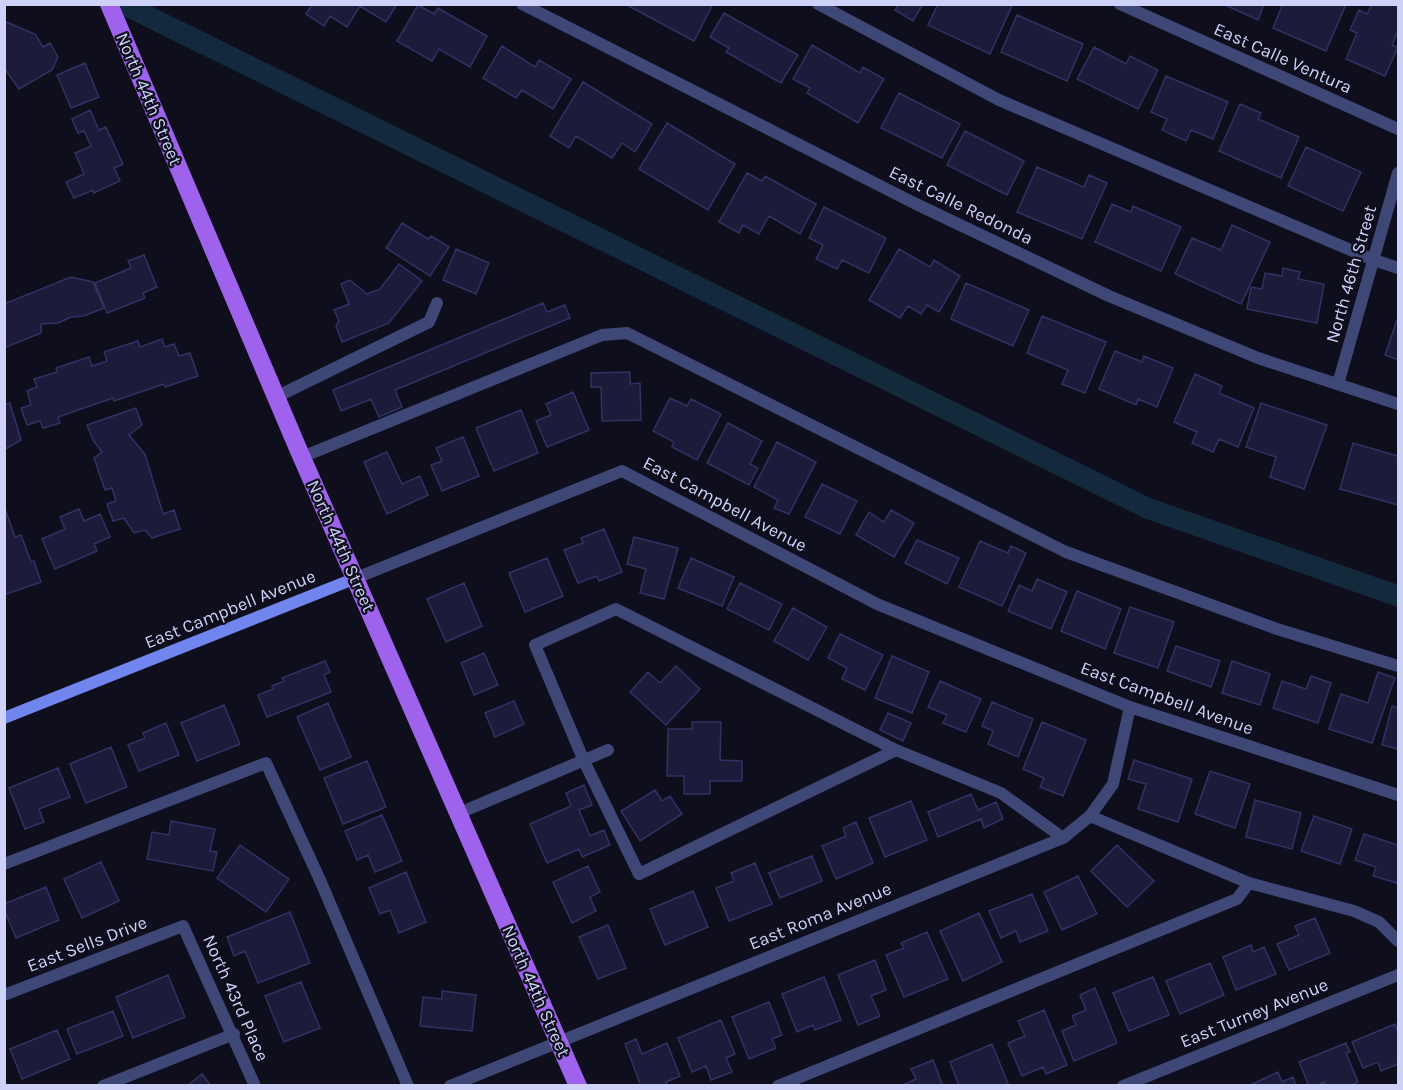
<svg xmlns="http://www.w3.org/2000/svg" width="1403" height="1090" font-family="Karla,sans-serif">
<rect width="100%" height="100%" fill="#0e0e1c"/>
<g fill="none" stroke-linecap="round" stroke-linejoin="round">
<path stroke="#122a3c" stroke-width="21" d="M123 4 1147 508 1398 596"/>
</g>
<path fill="#1c1c3a" stroke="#313164" stroke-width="1.5" d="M312 4H397L386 22 360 6 347 27 330 16 324 26 306 14Z
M625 4H713L694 41Z
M899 4H923L913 21 895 10Z
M938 4H1009L1012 6 990 54 928 25Z
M1223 4H1264L1258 20Z
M1278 4 1322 5 1346 4 1326 51 1273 28 1282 6Z
M1372 4 1398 5V31L1392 45 1398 47 1385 76 1346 59 1357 33 1350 30 1359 10 1367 14Z
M418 5 434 14 438 8 487 36 470 67 439 49 432 61 397 41Z
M724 13 798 55 781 83 726 52 729 48 710 37Z
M1017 15 1083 44 1067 81 1001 52Z
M4 21 35 34 43 47 50 43 58 57 52 70 19 89 4 68Z
M812 45 860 73 863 67 884 79 858 123 807 93 810 88 793 79Z
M502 46 535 67 539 60 571 79 553 109 522 90 516 98 483 78Z
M1094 47 1126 64 1130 56 1158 70 1138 109 1077 79Z
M85 63 99 97 71 108 57 75Z
M1166 76 1228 102 1213 139 1191 130 1186 141 1162 130 1167 119 1151 112Z
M583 82 652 124 635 152 622 143 612 158 576 136 569 148 550 136Z
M899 93 960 124 942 158 881 128Z
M1240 104 1261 113 1258 119 1299 137 1281 178 1219 151Z
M90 110 99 130 106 127 123 164 114 168 120 181 94 193 93 190 74 198 66 182 84 174 75 153 91 146 84 131 78 133 72 119Z
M667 123 735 164 708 210 639 169Z
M965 131 1024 161 1007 195 947 165Z
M1306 147 1361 172 1343 211 1288 186Z
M1037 167 1084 187 1089 175 1107 183 1082 239 1017 212Z
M747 173 762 181 765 176 816 204 800 234 769 216 759 234 743 225 739 233 719 222Z
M1112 204 1131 212 1133 206 1181 227 1161 271 1095 242Z
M824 207 886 238 869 273 842 260 837 269 816 259 823 245 809 238Z
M402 223 428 239 431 236 449 247 430 276 386 248Z
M1232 225 1270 242 1241 304 1175 274 1192 238 1221 250Z
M456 249 489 263 476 294 443 280Z
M899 249 930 267 934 260 960 276 939 312 927 305 921 314 908 306 900 318 869 300Z
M144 255 157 287 143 293 145 298 107 313 95 283 131 268 128 261Z
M399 264 422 281 389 323 342 342 336 326 339 321 334 310 349 304 341 284 350 280 367 294 380 289Z
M1283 268 1300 272 1298 279 1324 284 1317 323 1247 309 1251 287 1262 289 1265 273 1282 276Z
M71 277 93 282 104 308 84 316 71 317 58 323 41 324V333L4 348V304Z
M966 283 1029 310 1013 346 951 319Z
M543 303 547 312 565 305 570 318 395 390 402 407 379 417 371 399 341 411 333 390Z
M1042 316 1106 342 1085 393 1062 384 1068 370 1027 353Z
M1398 317V360L1385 355Z
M162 339 165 347 174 344 179 356 190 353 198 376 165 387 164 384 114 401 113 398 58 417 60 423 43 428 40 421 27 425 21 408 31 405 27 391 37 387 34 379 57 372 56 368 89 357 92 366 107 361 104 352 138 341 140 347Z
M1115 351 1142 362 1144 356 1173 368 1157 407 1138 399 1136 405 1099 389Z
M630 372V384L640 383 641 420 602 421 601 387H591V373Z
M1195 374 1222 386 1219 393 1254 408 1238 447 1219 439 1213 452 1192 443 1197 432 1174 422Z
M573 392 589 430 547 447 536 421 551 415 546 404Z
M670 398 687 406 691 399 721 414 697 460 672 447 674 442 653 431Z
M10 403 21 440 4 450V405Z
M1261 403 1327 425 1304 489 1270 477 1276 457 1246 447Z
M136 408 142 425 129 435 145 454 163 514 174 510 180 529 152 538 145 530 134 533 124 518 113 521 107 504 116 501 112 488 105 490 94 458 102 452 93 440 87 425Z
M521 410 538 453 494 471 476 428Z
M728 423 762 441 750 464 758 468 749 485 707 463Z
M463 437 479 476 442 491 431 465 442 461 436 448Z
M777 442 816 462 789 514 774 508 778 500 754 487Z
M1353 443 1398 456V505L1340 489Z
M387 452 402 484 420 476 428 495 387 514 364 462Z
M822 484 857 501 840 534 805 517Z
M4 506 15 537 21 535 31 562 34 561 41 582 4 595Z
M79 509 84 521 100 514 110 537 94 544 97 551 55 569 42 539 65 529 60 517Z
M891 510 914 523 894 557 856 535 869 512 884 522Z
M604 529 622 572 599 581 597 576 578 583 564 550 583 543 581 538Z
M634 537 678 548 664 599 640 593 646 569 627 564Z
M917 540 959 558 947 584 905 563Z
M980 541 1008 553 1011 546 1026 553 1002 606 959 587Z
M547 558 563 596 525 612 509 573Z
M691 558 734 577 722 606 678 588Z
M1037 579 1067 592 1051 629 1008 611 1019 585 1032 591Z
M464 583 482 626 446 642 427 599Z
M740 583 782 604 769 630 727 609Z
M1077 591 1121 609 1105 649 1061 631Z
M1130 607 1174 622 1158 668 1114 653Z
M793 608 827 627 808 660 774 641Z
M840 634 883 655 865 690 842 679 847 668 828 658Z
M1176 646 1220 661 1211 687 1167 671Z
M484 653 498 685 474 695 461 663Z
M892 656 929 672 912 713 875 698Z
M325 661 330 672 324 675 331 692 267 717 258 695 273 689 272 686 284 681 282 678Z
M1232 661 1270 674 1260 705 1222 693Z
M676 666 700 689 666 725 630 692 648 672 660 683Z
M1378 672 1395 678 1372 743 1329 729 1341 694 1368 703Z
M1311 676 1331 683 1318 723 1273 708 1282 681 1306 689Z
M940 681 981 699 966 732 943 723 947 715 928 707Z
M514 701 524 724 495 737 485 713Z
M992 702 1033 719 1018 757 988 744 993 731 982 726Z
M328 703 351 757 320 770 297 717Z
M224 705 240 744 197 761 181 723Z
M1392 706 1398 708V749L1382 745Z
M888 713 911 723 903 741 880 730Z
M692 722H721L720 760 742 761V781H710V794H684V776H667L668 729H692Z
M1042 722 1086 740 1063 796 1040 787 1044 778 1023 769Z
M166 723 179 755 139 771 128 745 145 738 143 733Z
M111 747 127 787 86 803 70 764Z
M1134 760 1192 779 1178 822 1138 809 1146 784 1128 779Z
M367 761 386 807 343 824 324 778Z
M58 768 70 797 39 809 44 822 25 829 9 788Z
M1210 771 1250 784 1235 828 1195 814Z
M584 785 592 805 579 810 590 836 604 830 610 845 582 857 579 849 547 863 530 824 571 806 566 793Z
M655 790 662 801 670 796 682 814 640 841 621 811Z
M971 794 978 810 996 802 1003 819 984 828 981 819 938 837 928 812Z
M1255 800 1301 813 1292 849 1246 837Z
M911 801 927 840 885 857 869 818Z
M382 815 402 861 375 872 368 855 357 860 345 831Z
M1314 816 1352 829 1340 864 1301 851Z
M171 821 215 829 210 851 217 852 213 871 147 859 152 832 169 835Z
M856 822 873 863 836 879 822 846 846 836 843 828Z
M1364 834 1398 845V878L1397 883 1373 876 1376 867 1355 860Z
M240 845 289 879 266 912 217 878Z
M1117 845 1154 881 1127 907 1091 871Z
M812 856 822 881 780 898 769 873Z
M101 862 119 901 82 918 64 879Z
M755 863 772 904 729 921 716 888 734 881 731 873Z
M588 866 600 892 590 897 596 911 572 923 553 882Z
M406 872 426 922 399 933 390 910 380 914 369 888Z
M1078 876 1097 914 1062 930 1044 892Z
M46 887 59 920 16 938 4 909V904Z
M693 891 708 927 665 945 650 909Z
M1032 894 1048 931 1020 942 1016 931 1001 938 989 911Z
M290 912 310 963 258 983 245 951 234 956 227 937Z
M979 913 1002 962 963 981 940 931Z
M1315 918 1330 953 1289 970 1277 944 1299 935 1295 926Z
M608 925 626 968 598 979 579 937Z
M927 932 948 979 904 997 886 955 904 948 901 943Z
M1251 945 1253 952 1264 947 1276 974 1236 990 1223 957Z
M875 960 886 990 871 996 880 1016 858 1025 838 975Z
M1210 963 1224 995 1180 1014 1166 981Z
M168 975 185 1017 133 1038 116 997Z
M824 977 841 1020 815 1030 813 1025 797 1032 782 994Z
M1153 977 1169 1015 1129 1031 1113 993Z
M301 982 320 1028 284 1042 265 996Z
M1095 988 1117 1043 1074 1061 1062 1031 1076 1025 1072 1016 1086 1010 1080 995Z
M442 991 476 995 472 1031 420 1026 423 997 442 999Z
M769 1002 782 1035 772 1039 776 1048 749 1059 732 1017Z
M1044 1010 1067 1065 1046 1074 1043 1067 1022 1076 1008 1043 1025 1036 1018 1021Z
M113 1011 123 1036 77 1054 67 1029Z
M721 1020 735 1054 726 1058 732 1072 711 1080 706 1066 692 1072 678 1038Z
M1395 1024 1398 1033V1064L1381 1071 1378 1062 1363 1068 1352 1042Z
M57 1030 70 1059 22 1079 10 1049Z
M636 1039 642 1054 667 1043 680 1076 666 1082 667 1086H641L625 1044Z
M1346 1043 1350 1052 1346 1053 1358 1082 1350 1086H1325L1324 1082 1316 1086H1309L1299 1062Z
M992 1044 1009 1086H959L950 1062Z
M933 1060 943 1086H901L916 1079 911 1069Z
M1278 1072 1282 1082 1293 1077 1296 1086H1248Z
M202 1074 211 1086H187Z"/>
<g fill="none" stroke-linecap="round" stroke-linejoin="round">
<path stroke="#3e4775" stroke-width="12" d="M818 4 999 100 1374 260 1398 268
M276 397 429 322 437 303
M302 457 602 335 627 333 1066 552 1277 629 1398 666
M896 750 639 874 584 761 535 645 616 609 896 750 1001 793 1063 838
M1090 816 1249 883 1354 911 1379 922 1398 941
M4 864 266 763 320 880 408 1086
M103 1086 234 1034
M778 1086 1237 899 1249 883"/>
<path stroke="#3e4775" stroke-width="12" d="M522 4 914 203 1109 296 1258 358 1398 404
M1120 4 1398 129
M1338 384 1398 173
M356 578 622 471 877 604 1130 707 1398 795
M457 814 608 750
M4 995 183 926 255 1086
M450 1086 1063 838 1090 816 1113 784 1130 707
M1123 1086 1398 975"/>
<path stroke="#7085ee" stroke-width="12" d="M4 718 356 578"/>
<path stroke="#9e62ec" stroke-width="18" d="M109 4 299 451 578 1086"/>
</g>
<g text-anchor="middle" stroke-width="4.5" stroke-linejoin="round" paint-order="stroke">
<g font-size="18" fill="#ced2f9" stroke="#0e0e1c">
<text transform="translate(1283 58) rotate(24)" y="6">East Calle Ventura</text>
<text transform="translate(149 99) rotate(67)" y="6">North 44th Street</text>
<text transform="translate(961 205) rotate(26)" y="6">East Calle Redonda</text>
<text transform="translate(1351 274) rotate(-74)" y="6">North 46th Street</text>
<text transform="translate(725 504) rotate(28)" y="6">East Campbell Avenue</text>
<text transform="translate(341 546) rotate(66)" y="6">North 44th Street</text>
<text transform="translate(230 609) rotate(-22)" y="6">East Campbell Avenue</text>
<text transform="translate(1167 698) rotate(20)" y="6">East Campbell Avenue</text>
<text transform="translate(820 916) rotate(-22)" y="6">East Roma Avenue</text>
<text transform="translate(87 944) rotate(-21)" y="6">East Sells Drive</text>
<text transform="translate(536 991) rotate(66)" y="6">North 44th Street</text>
<text transform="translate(236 998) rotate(66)" y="6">North 43rd Place</text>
<text transform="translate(1254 1013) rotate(-22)" y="6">East Turney Avenue</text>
</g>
</g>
<rect width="1403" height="1090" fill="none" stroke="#ced2f9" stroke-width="12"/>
</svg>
